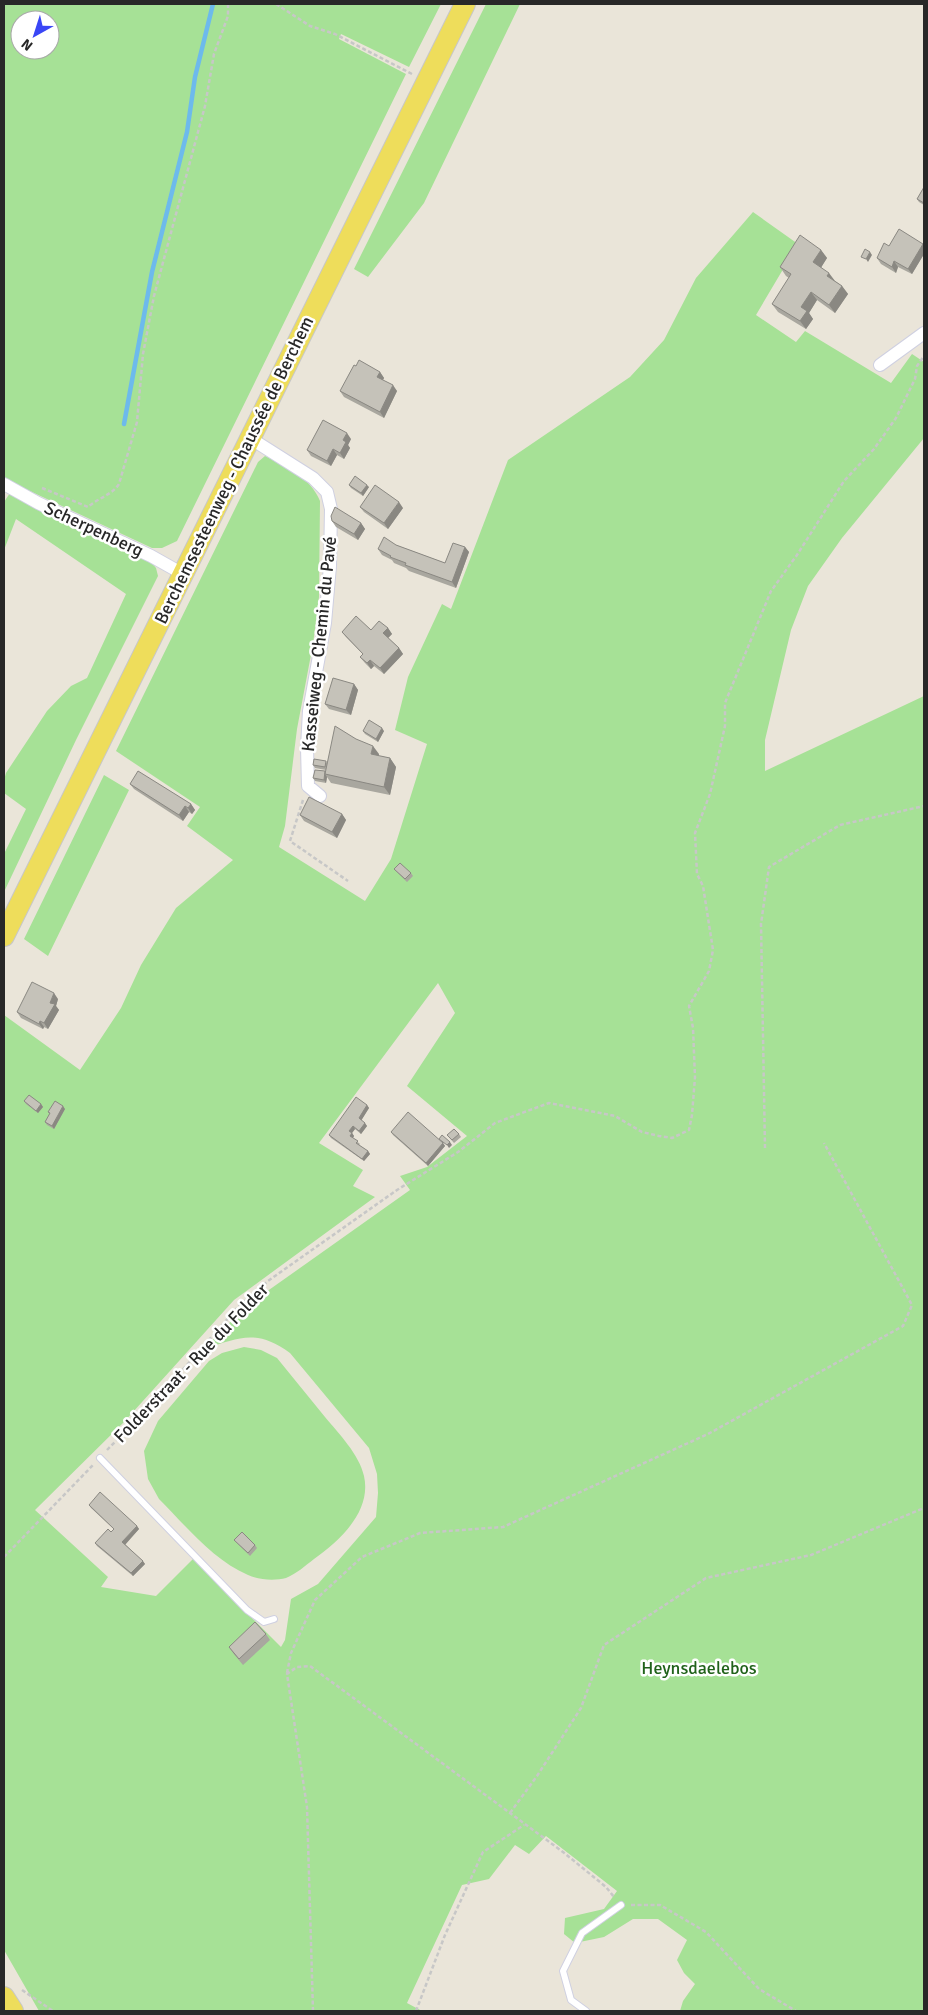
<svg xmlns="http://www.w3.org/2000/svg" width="928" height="2015" font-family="Signika,sans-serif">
<rect width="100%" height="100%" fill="#eae5d9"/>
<path fill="#a6e196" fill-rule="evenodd" d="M4 4H441L409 67 341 34 339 39 406 74 177 541 162 548H152L4 479ZM20 20H50V50H20Z
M486 4H520L424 203 368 277 354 269Z
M753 212 798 244 756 315 796 342 805 331 891 383 912 354 924 362V438L842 538 808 586 791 630 765 740V771L924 696V2011H680L683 2001 695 1984 684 1973 677 1960 687 1940 658 1919H633L604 1937 575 1943 564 1934 565 1918 604 1909 617 1891 546 1836 529 1854 515 1845 489 1879 462 1885 407 2003 422 2011H39L4 1950V1015L80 1070 121 1008 141 965 176 908 233 860 187 826 200 807 116 751 258 462 265 456C287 467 311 478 320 501L319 597 313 644 297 729 285 826 279 847 365 901 391 859 427 744 395 730 408 677 442 604 451 609 508 460 630 377 664 340 696 278ZM438 983 455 1013 407 1086 467 1136 427 1167 400 1176 410 1190 245 1307 204 1349C241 1337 256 1329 290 1353L369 1448 377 1474 378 1493 376 1517 318 1584 291 1599 285 1640 281 1647 193 1559 156 1596 101 1587 108 1577 35 1510 124 1422 234 1300 375 1197 353 1186 363 1170 319 1143Z
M10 493 150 561 156 568 158 576 76 740 4 892V854L26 809 4 793V780L6 773 47 711 71 686 87 678 126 594 16 519 4 550V502Z
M104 775 129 790 48 956 24 939Z
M244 1347 261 1350 277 1358C293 1378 309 1397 325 1417 339 1434 359 1454 364 1476 372 1512 339 1541 314 1559 305 1566 296 1574 286 1578 275 1581 258 1580 248 1575 213 1560 186 1526 159 1499L148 1479 144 1451 158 1421 209 1361 222 1353Z"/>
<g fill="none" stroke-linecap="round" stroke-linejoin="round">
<path stroke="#6dbaec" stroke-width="4.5" d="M124 424 152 272 187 132 195 77 213 4"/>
<g stroke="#cfd0e1" stroke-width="8">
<path id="service" d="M100 1458 247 1610 264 1622 274 1619
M586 2011 571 2000 563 1971 582 1933 621 1905"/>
</g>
<g stroke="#cfd0e1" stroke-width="14">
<path id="minor" d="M880 365 924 333
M250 438 313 478 327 492 331 509 330 566 325 623 309 711 307 747 308 786 320 796
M4 484 38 503 151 556 183 574"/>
</g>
<g stroke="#c7c7c7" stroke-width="22">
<path id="primary" d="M4 936 465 4
M4 1997 13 2011"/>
</g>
<path stroke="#c7c7c7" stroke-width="2.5" stroke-dasharray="4 2.5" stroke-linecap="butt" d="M276 4 310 26 335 34 412 74
M42 488 88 507C98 498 112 495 119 484L137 422 143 354 154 296 205 106 214 54 228 16V4
M303 800 290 841 348 881
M765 1148 761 924 769 867 840 825 924 806
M107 1450 156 1400 238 1307 268 1281 397 1190 458 1152 495 1123 549 1103 615 1116 642 1132 659 1136 672 1138 689 1130 692 1115 695 1077 693 1028 689 1006 709 971 713 950 703 886 697 874 695 833 710 794 725 726V703L771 591 797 555 844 481 874 449 896 418 915 379 917 366 924 356
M4 1557 93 1465
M287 1673 291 1653 315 1600 362 1557 420 1533 503 1527 708 1434 903 1326 912 1305 824 1143
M510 1813 537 1776 581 1708 604 1645 706 1578 811 1555 924 1508
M631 1905H660L706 1932 759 1989 796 2011
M22 1990 53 2011
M313 2011 307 1807 287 1674 297 1667 310 1666 563 1852 606 1887 614 1897
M416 2011 445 1935 483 1852 524 1825"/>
<use href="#service" stroke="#fff" stroke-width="6"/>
<use href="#minor" stroke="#fff" stroke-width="12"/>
<use href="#primary" stroke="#eedd5b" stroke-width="20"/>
</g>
<path fill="#a9a79f" d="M924 187V205L919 202 917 199Z
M923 244 924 246V254L912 274 898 267 896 273 881 264 877 258 889 246Z
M821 250 827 258 821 267 835 281 842 286 848 294 835 313 817 300 809 313 813 319 806 329 778 312 772 304 789 278 786 276 780 267Z
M380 372 384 378 383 380 397 391 384 418 344 397 340 391Z
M351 439 348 445 350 448 344 459 337 455 331 466 311 456 307 450Z
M349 485 369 487 363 496 351 488Z
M360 507 403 508 388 529 364 512Z
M332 521 361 523 365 529 358 540 336 527Z
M396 545 445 563 465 547 469 552 456 588 409 571 406 568 394 563 392 560 382 555 378 549Z
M388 628 392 634 388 638 399 648 403 654 384 674 374 666 371 669 365 663 360 657 363 654 346 637 342 632Z
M354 684 358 690 351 715 329 709 325 704Z
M363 731H384L378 742 365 734Z
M379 754V756L390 758 396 767 390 795 331 783 327 777 326 783 315 781 313 778 325 771 326 770 315 768 313 765 326 761 327 763Z
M130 784 191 804 195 810 192 814 189 812 183 821 134 789Z
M342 814 346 820 337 838 304 821 300 815Z
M394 869 411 873 413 876 407 882Z
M58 999 56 1006 59 1010 48 1029 44 1027 43 1029 21 1018 17 1012Z
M24 1101 41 1104 43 1107 38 1113 26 1104Z
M367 1105 369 1108 361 1120 367 1126 361 1134 355 1129 352 1133 354 1136 353 1138 360 1144 359 1145 368 1151 370 1154 364 1161 331 1138 329 1135Z
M65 1109 54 1129 47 1125 45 1122 50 1114 48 1112Z
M391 1132 443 1143 445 1146 428 1166 393 1135Z
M459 1134 461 1137 454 1143 447 1135Z
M89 1505 137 1526 139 1529 125 1544 145 1564 133 1576 97 1546 95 1543 111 1532 114 1529 91 1508Z
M234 1540 255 1545 257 1548 250 1556Z
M266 1634 270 1640 243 1665 233 1653 229 1647Z"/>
<path fill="#8a8882" d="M923 244 924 246V254L912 274 908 269Z
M821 250 827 258 819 271 813 262Z
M870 252 872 255 868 262 866 259Z
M894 261 898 267 896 273 892 267Z
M829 273 835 281 827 276Z
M842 286 848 294 835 313 829 305Z
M811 292 817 300 809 313 813 319 806 329 800 321 801 307Z
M380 372 384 378 381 383 377 377Z
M393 385 397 391 384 418 380 412Z
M347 433 351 439 348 445 350 448 344 459 340 453 343 440Z
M333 449 337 455 331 466 327 461Z
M367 485 369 487 363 496 361 493Z
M399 502 403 508 388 529 384 523Z
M361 523 365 529 358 540 354 534Z
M465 547 469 552 456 588 452 582Z
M388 628 392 634 387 639 383 633Z
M399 648 403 654 384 674 380 668Z
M370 660 374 666 371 669 367 663Z
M354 684 358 690 351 715 346 710Z
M382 728 384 731 378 742 376 739Z
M373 746 379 754 377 762 371 754Z
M390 758 396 767 390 795 384 787Z
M325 774 327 777 326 783 324 780Z
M191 804 195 810 192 814 188 808Z
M185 806 189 812 183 821 179 815Z
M342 814 346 820 337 838 332 832Z
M54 993 58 999 56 1006 59 1010 48 1029 44 1023 50 1003Z
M40 1021 44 1027 43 1029 39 1024Z
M41 1104 43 1107 38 1113 36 1111Z
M367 1105 369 1108 361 1121 359 1118Z
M63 1106 65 1109 54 1129 52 1126Z
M365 1123 367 1126 361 1134 359 1131Z
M353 1126 355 1129 352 1133 354 1136 352 1139 350 1136 349 1131Z
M450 1142 452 1145 449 1148 447 1145Z
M443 1143 445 1146 428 1166 426 1163Z
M368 1151 370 1154 364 1161 362 1159Z
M137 1526 139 1529 125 1545 122 1542Z
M143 1561 145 1564 133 1576 131 1573Z"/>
<path fill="#c5c2b9" stroke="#8a8882" d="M924 187V203L917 199Z
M899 229 923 244 908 269 894 261 892 267 877 258 884 243 889 246Z
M800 235 821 250 813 262 829 273 827 276 842 286 829 305 811 292 801 307 807 311 800 321 772 304 791 274 780 267Z
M865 249 870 252 866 259 861 257Z
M359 360 380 372 377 377 393 385 380 412 340 391 354 365 356 366Z
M323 420 347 433 343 440 346 442 340 453 333 449 327 461 307 450Z
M355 476 367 485 361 493 349 485Z
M375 485 399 502 384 523 360 507Z
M335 507 361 523 354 534 332 521 331 516Z
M384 537 396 545 445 563 453 543 465 547 452 582 405 565 406 563 390 557 391 556 378 549Z
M356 616 371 630 379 621 388 628 383 633 399 648 380 668 370 660 367 663 360 657 363 654 342 632Z
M333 678 354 684 346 710 325 704Z
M369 720 382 728 376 739 363 731Z
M335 726 356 739 373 746 371 754 390 758 384 787 325 774Z
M314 759 326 761 325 767 313 765Z
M315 770 325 771 324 780 313 778Z
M138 771 191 804 188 808 185 806 179 815 130 784Z
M309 797 342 814 332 832 300 815Z
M400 863 411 873 405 879 394 869Z
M32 982 54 993 50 1003 55 1004 44 1023 40 1021 39 1024 17 1012Z
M29 1095 41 1104 36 1111 24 1101Z
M356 1097 367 1105 359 1118 365 1123 359 1131 353 1126 349 1131 352 1133 350 1136 358 1141 356 1143 368 1151 362 1159 329 1135Z
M55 1101 63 1106 52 1126 45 1122 50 1113 48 1112Z
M408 1112 443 1143 426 1163 391 1132Z
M454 1129 459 1134 452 1140 447 1135Z
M442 1135 450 1142 447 1145 439 1139Z
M100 1492 137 1526 122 1542 143 1561 131 1573 95 1543 108 1529 111 1532 114 1529 89 1505Z
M242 1532 255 1545 248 1553 234 1540Z
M255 1622 266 1634 239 1659 229 1647Z"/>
<g text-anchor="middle" stroke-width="5" stroke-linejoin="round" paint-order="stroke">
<g font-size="18" fill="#282828" stroke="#fff">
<text transform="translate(234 470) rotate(-64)" y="6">Berchemsesteenweg - Chaussée de Berchem</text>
<text transform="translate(94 529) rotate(25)" y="6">Scherpenberg</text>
<text transform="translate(319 644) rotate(-84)" y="6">Kasseiweg - Chemin du Pavé</text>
<text transform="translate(191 1363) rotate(-46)" y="6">Folderstraat - Rue du Folder</text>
</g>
<g font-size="18" fill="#20621a" stroke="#fff">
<text x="699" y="1674">Heynsdaelebos</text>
</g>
</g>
<rect width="928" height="2015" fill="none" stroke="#282828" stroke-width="10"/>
<g transform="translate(35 35) rotate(219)"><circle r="24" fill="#ffffff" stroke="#a9a9a9"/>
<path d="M0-4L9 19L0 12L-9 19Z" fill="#3a46f6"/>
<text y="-8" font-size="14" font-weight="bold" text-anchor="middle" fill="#282828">N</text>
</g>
</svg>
